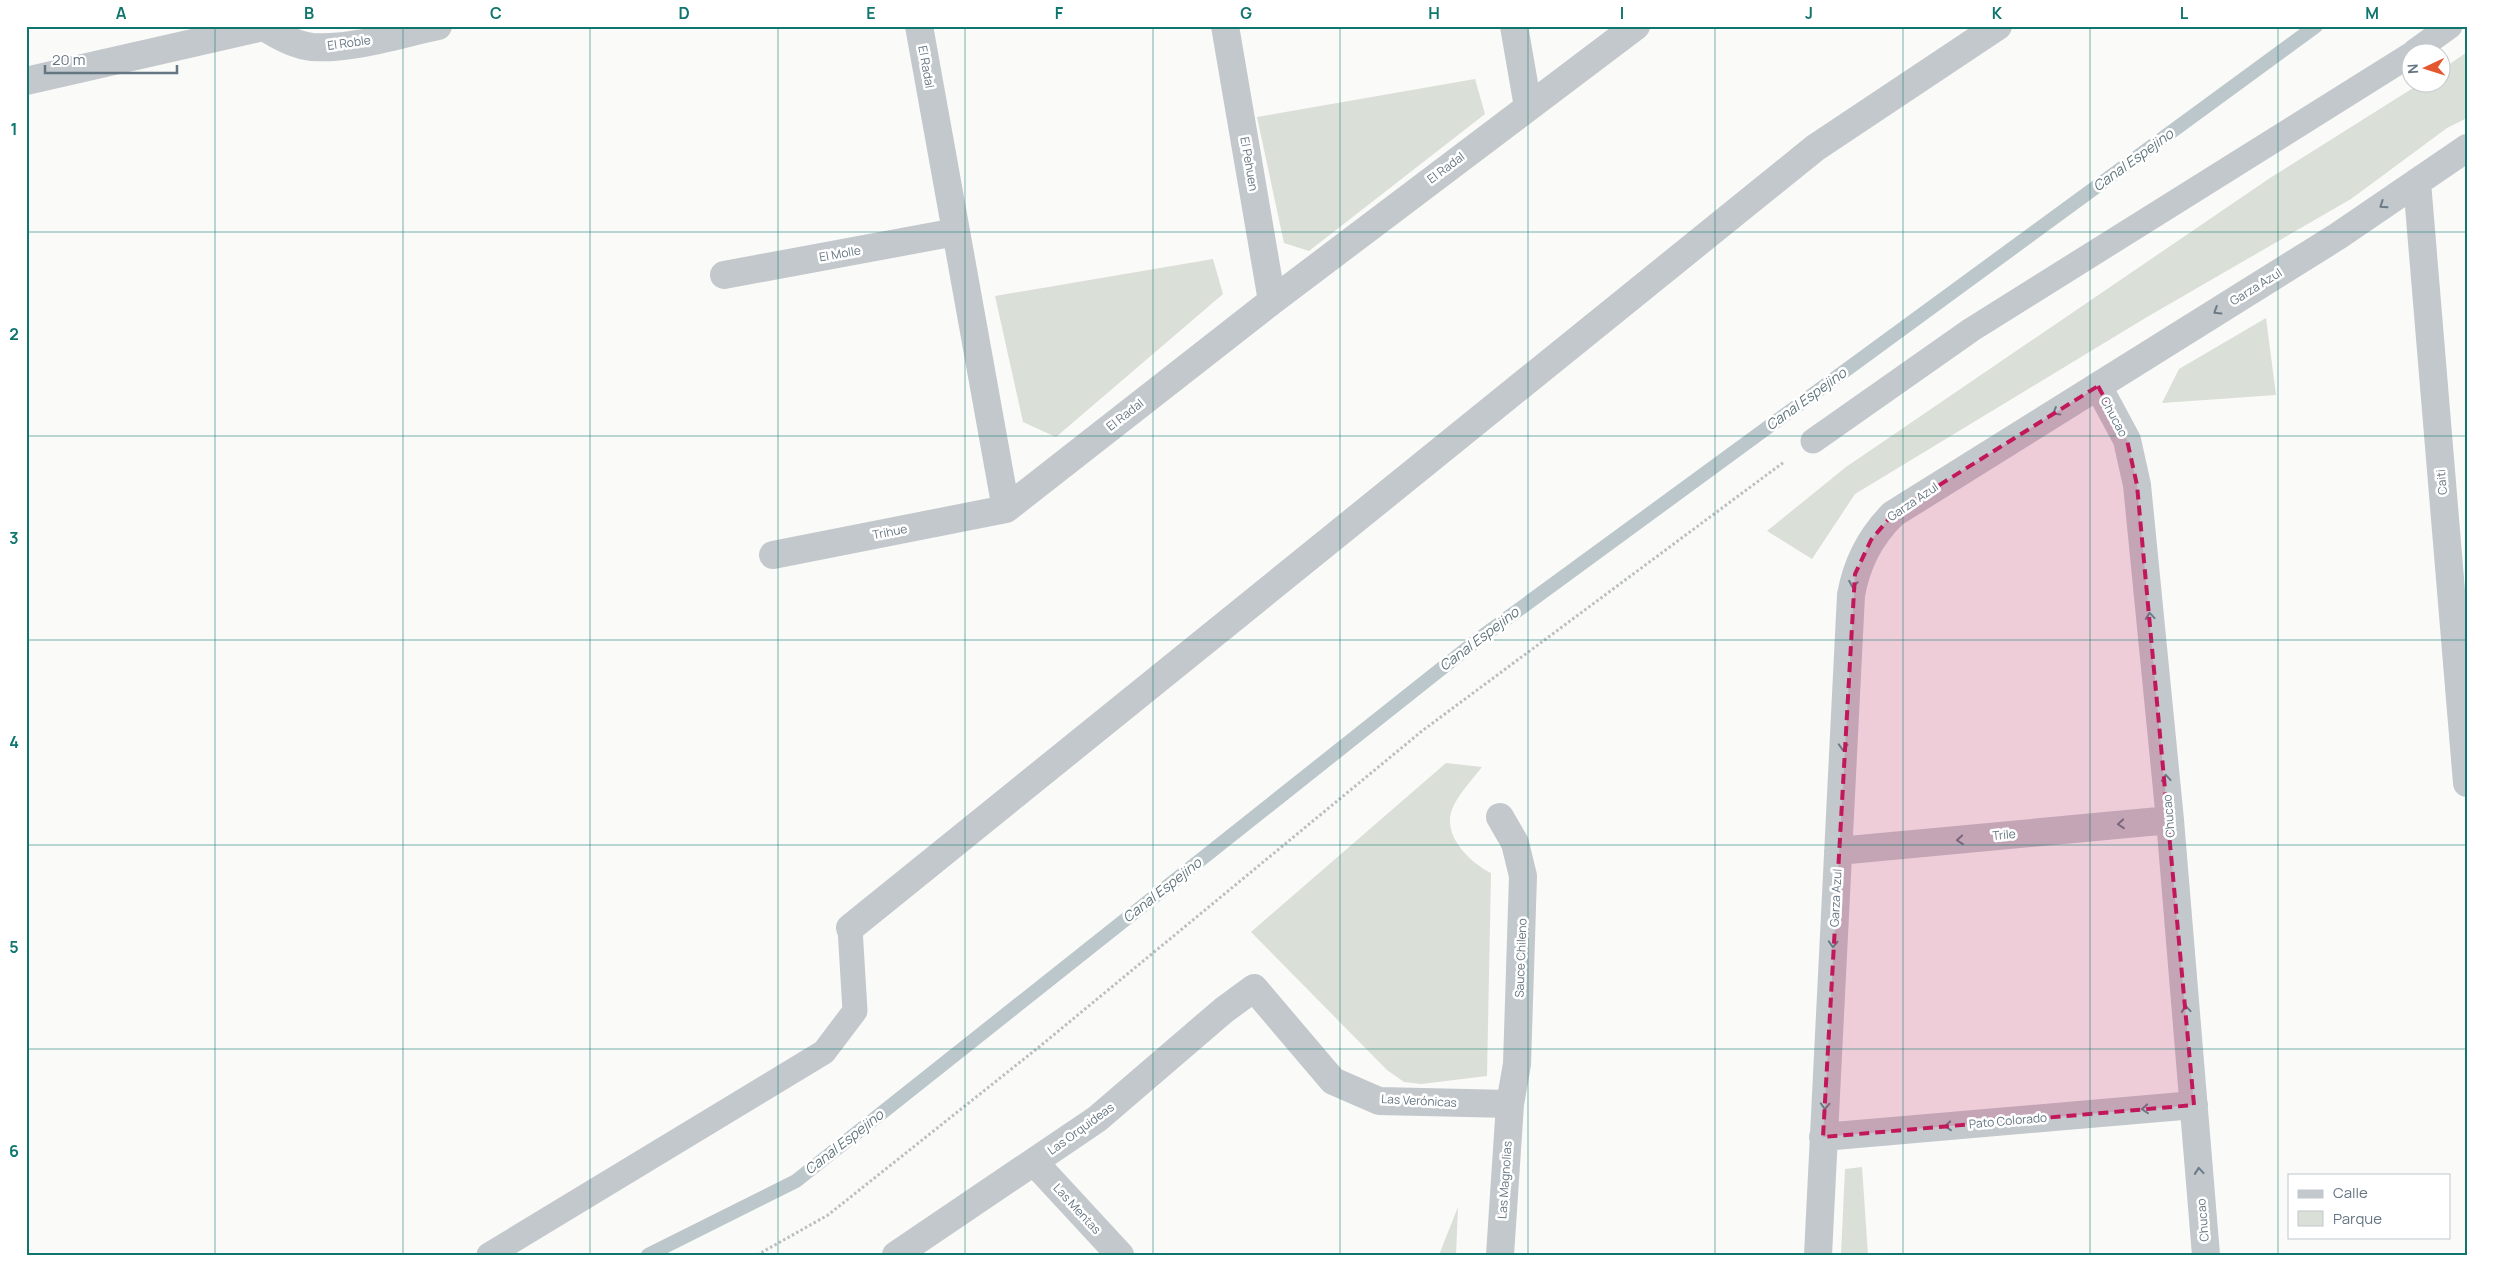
<svg xmlns="http://www.w3.org/2000/svg" width="2493" height="1281" font-family="Manrope,sans-serif">
<rect width="100%" height="100%" fill="#fafaf8"/>
<path fill="#dadfd7" d="M2467 52V118L2447 128 2351 199 2147 317 1855 494 1812 559 1767 531 1846 467 2270 178 2421 83 2440 82 2441 70Z
M1475 79 1485 114 1309 251 1284 243 1257 117Z
M1213 259 1223 294 1056 437 1023 422 995 296Z
M2266 318 2276 395 2162 403 2179 369Z
M1446 763 1482 767C1473 779 1461 791 1454 805 1439 833 1469 862 1491 873L1487 1076 1421 1084 1404 1082 1387 1070 1251 932Z
M1862 1167 1868 1255H1841L1845 1169Z
M1458 1207 1456 1255H1439Z"/>
<g fill="none" stroke-linecap="round" stroke-linejoin="round">
<path stroke="#bbc7cb" stroke-width="14" d="M648 1255 796 1181 1480 638 2316 26"/>
<path stroke="#bbbfc2" stroke-width="3" stroke-dasharray="2.5 2.5" stroke-linecap="butt" d="M757 1255 828 1215 1039 1047 1422 731 1784 462"/>
<path stroke="#c3c8cc" stroke-width="25" d="M2414 52 2450 26
M1813 441 1971 330 2410 55
M489 1255 824 1052 855 1011 850 928"/>
<path stroke="#c3c8cc" stroke-width="28" d="M263 26C278 36 294 45 312 47 351 50 399 34 438 26
M919 26 1006 509
M1225 26 1272 301
M1514 26 1528 107
M26 81 263 27
M2417 182 2467 783
M724 275 956 232
M2098 386 2127 440 2137 485 2170 820 2206 1255
M773 555 1006 509 1272 301 1636 26
M1838 851 2170 820
M850 928 1815 148 1998 26
M1823 1137 2194 1105
M1034 1162 1120 1255
M896 1255 1097 1119 1224 1010 1254 988 1333 1081 1379 1101 1510 1104
M1500 1255 1510 1104 1517 1064 1523 876 1515 843 1500 817
M1818 1255 1851 595C1857 562 1870 537 1893 514L2338 236 2467 148"/>
</g>
<defs><path id="oneway-chevron" d="M-2-3.5L2.5 0L-2 3.5" fill="none" stroke-width="1.6" stroke-linecap="round" stroke-linejoin="round" transform="scale(1.25)"/></defs>
<g stroke="#6a7a87">
<use href="#oneway-chevron" transform="translate(2383 205) rotate(146)"/>
<use href="#oneway-chevron" transform="translate(2217 311) rotate(148)"/>
<use href="#oneway-chevron" transform="translate(2056 412) rotate(149)"/>
<use href="#oneway-chevron" transform="translate(1853 584) rotate(100)"/>
<use href="#oneway-chevron" transform="translate(2150 616) rotate(-95)"/>
<use href="#oneway-chevron" transform="translate(1843 747) rotate(93)"/>
<use href="#oneway-chevron" transform="translate(2166 778) rotate(-95)"/>
<use href="#oneway-chevron" transform="translate(2121 824) rotate(175)"/>
<use href="#oneway-chevron" transform="translate(1960 840) rotate(175)"/>
<use href="#oneway-chevron" transform="translate(1833 944) rotate(93)"/>
<use href="#oneway-chevron" transform="translate(2186 1009) rotate(-95)"/>
<use href="#oneway-chevron" transform="translate(1825 1106) rotate(93)"/>
<use href="#oneway-chevron" transform="translate(2145 1109) rotate(175)"/>
<use href="#oneway-chevron" transform="translate(1948 1126) rotate(175)"/>
<use href="#oneway-chevron" transform="translate(2199 1171) rotate(-95)"/>
</g>
<path fill="#c2185b" fill-opacity="0.2" stroke="#c2185b" stroke-width="4" stroke-dasharray="10 6" stroke-linejoin="round" d="M2098 386 2127 440 2137 485 2194 1105 1823 1137 1855 574 1871 540 1893 514Z"/>
<path fill="none" stroke="#0f766e" stroke-width="1" stroke-opacity="0.55" d="M215 26V1255M403 26V1255M590 26V1255M778 26V1255M965 26V1255M1153 26V1255M1340 26V1255M1528 26V1255M1715 26V1255M1903 26V1255M2090 26V1255M2278 26V1255M26 232H2467M26 436H2467M26 640H2467M26 845H2467M26 1049H2467"/>
<g text-anchor="middle" stroke-width="5" stroke-linejoin="round" paint-order="stroke">
<g font-size="12" fill="#657683" stroke="#fff">
<text transform="translate(349 43) rotate(-8)" y="4">El Roble</text>
<text transform="translate(926 67) rotate(80)" y="4">El Radal</text>
<text transform="translate(1249 164) rotate(80)" y="4">El Pehuen</text>
<text transform="translate(1446 168) rotate(-37)" y="4">El Radal</text>
<text transform="translate(840 254) rotate(-10)" y="4">El Molle</text>
<text transform="translate(2256 287) rotate(-32)" y="4">Garza Azul</text>
<text transform="translate(1125 415) rotate(-38)" y="4">El Radal</text>
<text transform="translate(2114 417) rotate(62)" y="4">Chucao</text>
<text transform="translate(2442 482) rotate(-95)" y="4">Caiti</text>
<text transform="translate(1913 502) rotate(-34)" y="4">Garza Azul</text>
<text transform="translate(890 532) rotate(-11)" y="4">Trihue</text>
<text transform="translate(2169 816) rotate(-95)" y="4">Chucao</text>
<text transform="translate(2004 835) rotate(-5)" y="4">Trile</text>
<text transform="translate(1836 898) rotate(-87)" y="4">Garza Azul</text>
<text transform="translate(1521 958) rotate(-88)" y="4">Sauce Chileno</text>
<text transform="translate(1419 1101) rotate(3)" y="4">Las Verónicas</text>
<text transform="translate(2008 1121) rotate(-5)" y="4">Pato Colorado</text>
<text transform="translate(1081 1129) rotate(-36)" y="4">Las Orquideas</text>
<text transform="translate(1505 1180) rotate(-86)" y="4">Las Magnolias</text>
<text transform="translate(1077 1209) rotate(47)" y="4">Las Mentas</text>
<text transform="translate(2203 1220) rotate(-95)" y="4">Chucao</text>
</g>
<g font-size="14" font-style="italic" fill="#60757c" stroke="#fff">
<text transform="translate(2133 160) rotate(-36)" y="5">Canal Espejino</text>
<text transform="translate(1806 399) rotate(-36)" y="5">Canal Espejino</text>
<text transform="translate(1479 639) rotate(-37)" y="5">Canal Espejino</text>
<text transform="translate(1162 890) rotate(-38)" y="5">Canal Espejino</text>
<text transform="translate(844 1142) rotate(-38)" y="5">Canal Espejino</text>
</g>
</g>
<rect width="2493" height="1281" fill="none" stroke="#ffffff" stroke-width="55"/>
<rect x="2288" y="1174" width="162" height="65" fill="#ffffff" stroke="#c1c8cd"/>
<rect x="2298" y="1190" width="25" height="8" fill="#c3c8cc" stroke="#c1c8cd"/>
<text x="2333" y="1198" font-size="15" fill="#657683">Calle</text>
<rect x="2298" y="1211" width="25" height="15" fill="#dadfd7" stroke="#c1c8cd"/>
<text x="2333" y="1224" font-size="15" fill="#657683">Parque</text>
<g transform="translate(2426 68) rotate(266)"><circle r="24" fill="#ffffff" stroke="#c1c8cd"/>
<path d="M0-4L9 19L0 12L-9 19Z" fill="#e4572e"/>
<text y="-8" font-size="14" font-weight="bold" text-anchor="middle" fill="#657683">N</text>
</g>
<path d="M45 65v8h132v-8" fill="none" stroke="#657683" stroke-width="2.5"/>
<text x="52" y="65" font-size="15" fill="#657683" stroke="#ffffff" stroke-width="4" paint-order="stroke">20 m</text>
<rect x="28" y="28" width="2438" height="1226" fill="none" stroke="#0f766e" stroke-width="2"/>
<g font-size="16" text-anchor="middle" font-weight="bold" fill="#0f766e">
<text x="121" y="19">A</text>
<text x="309" y="19">B</text>
<text x="496" y="19">C</text>
<text x="684" y="19">D</text>
<text x="871" y="19">E</text>
<text x="1059" y="19">F</text>
<text x="1246" y="19">G</text>
<text x="1434" y="19">H</text>
<text x="1622" y="19">I</text>
<text x="1809" y="19">J</text>
<text x="1997" y="19">K</text>
<text x="2184" y="19">L</text>
<text x="2372" y="19">M</text>
<text x="14" y="135">1</text>
<text x="14" y="340">2</text>
<text x="14" y="544">3</text>
<text x="14" y="748">4</text>
<text x="14" y="953">5</text>
<text x="14" y="1157">6</text>
</g>
</svg>
